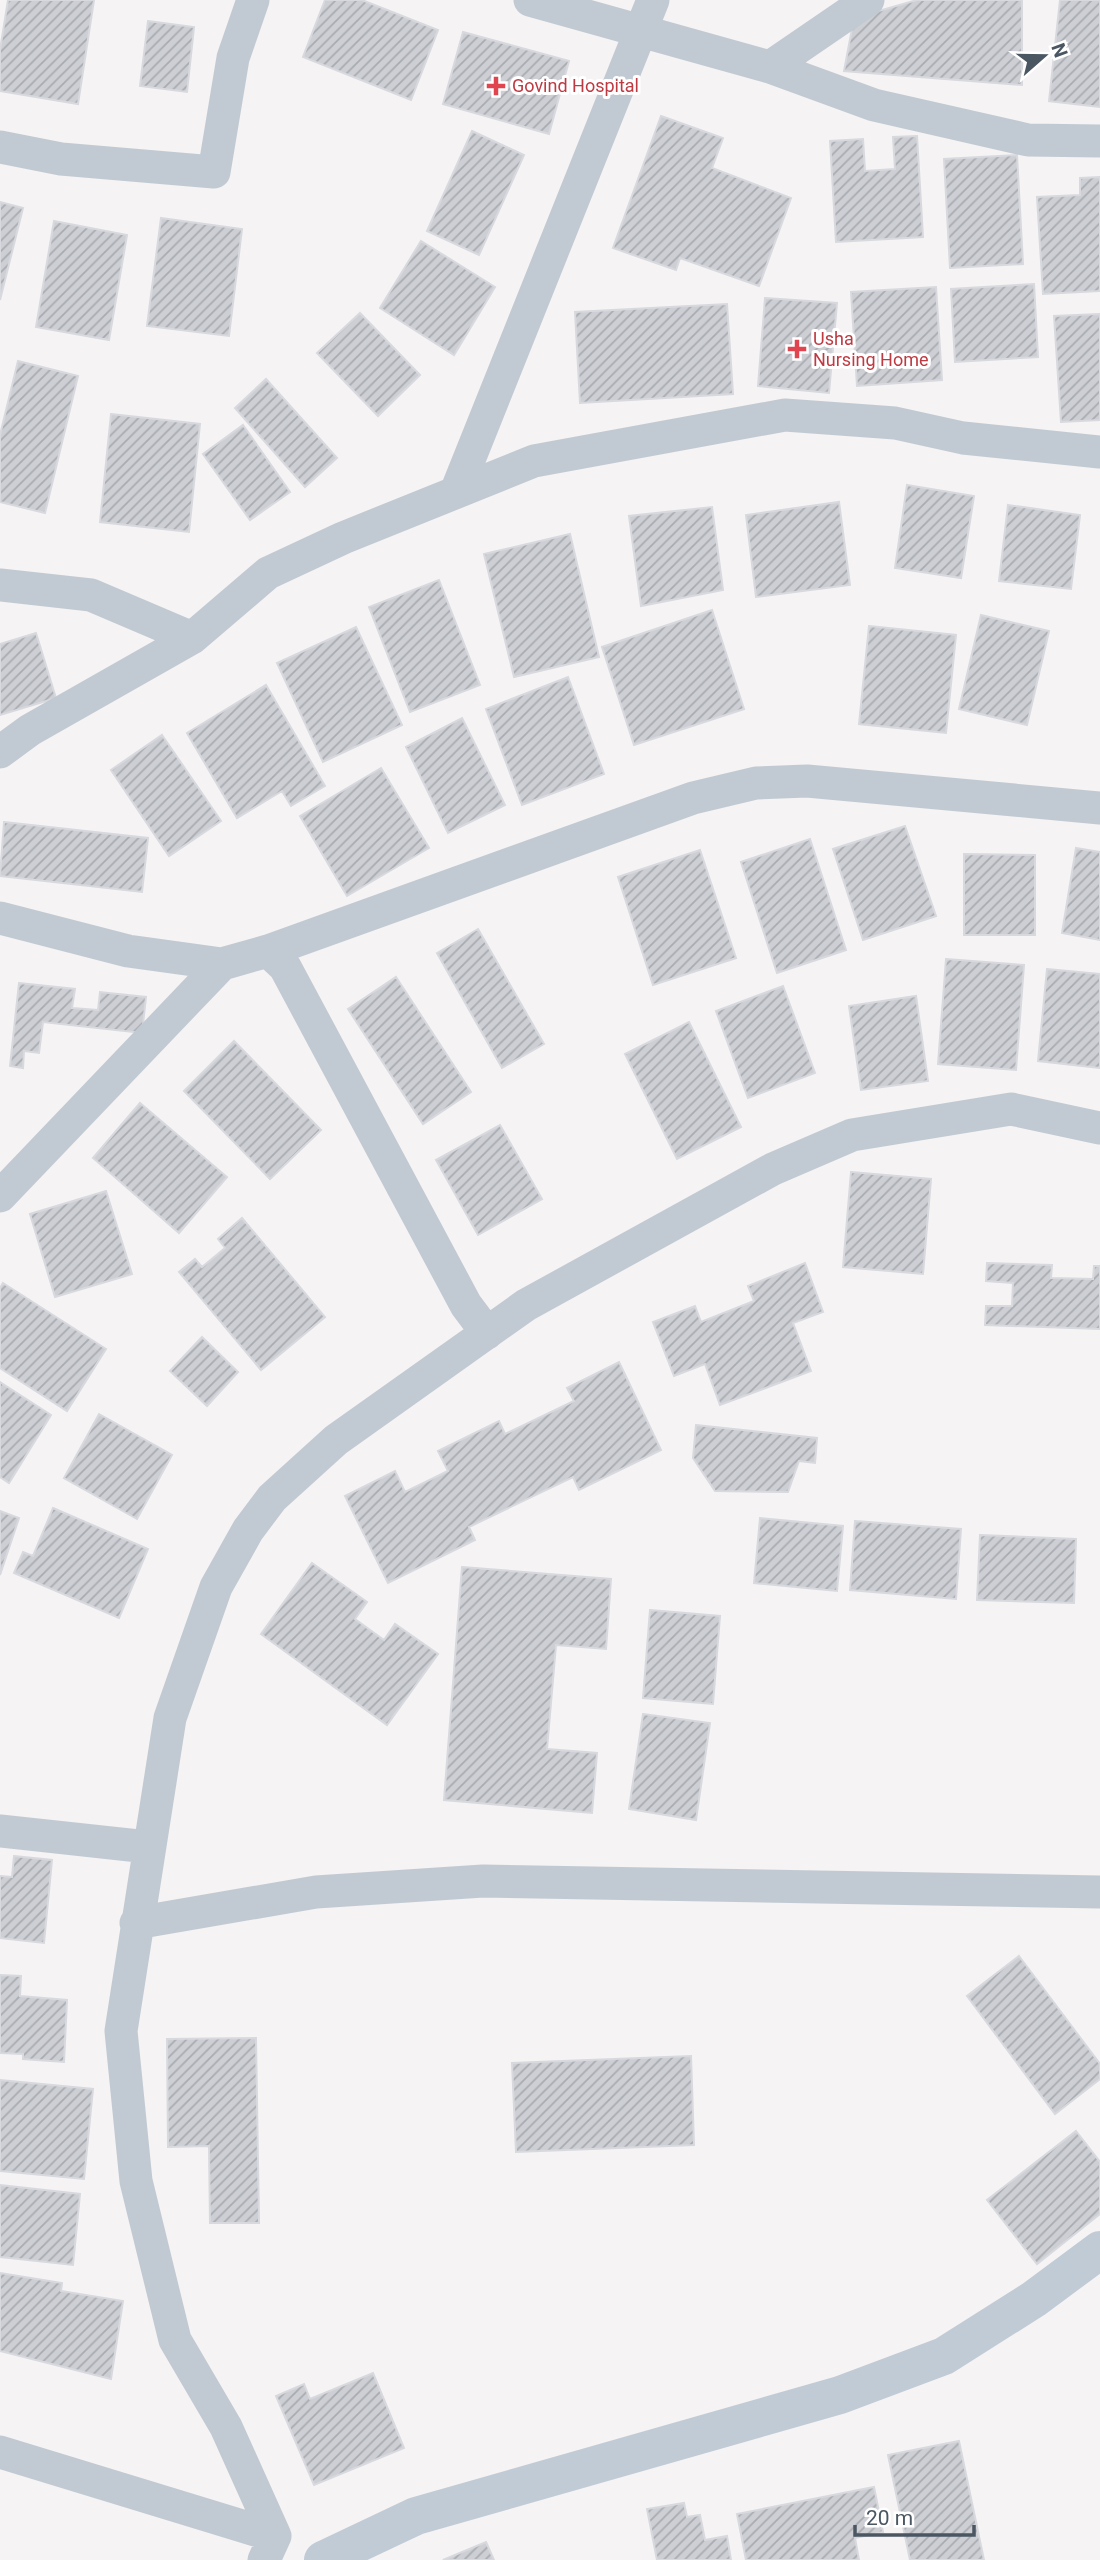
<svg xmlns="http://www.w3.org/2000/svg" width="1100" height="2560" font-family="Roboto,sans-serif">
<defs>
<pattern id="building-hatch" width="6" height="6" patternUnits="userSpaceOnUse" patternTransform="scale(1.75)"><rect width="6" height="6" fill="#cdcfd5"/><path d="M-1 1l2-2M0 6l6-6M5 7l2-2" fill="none" stroke="#a8abb0"/></pattern>
</defs>
<rect width="100%" height="100%" fill="#f5f3f3"/>
<path fill="url(#building-hatch)" stroke="#d7d9de" stroke-width="2" d="M8 0H94L78 104 0 91V50Z
M325 0H362L438 30 411 100 303 57Z
M917 0H1022V85L844 71 854 18Z
M1060 0H1100V107L1049 101Z
M148 21 194 27 187 92 140 86Z
M463 32 569 61 549 134 443 104Z
M661 116 723 138 712 168 791 198 759 286 680 258 676 270 613 248Z
M472 131 524 155 479 255 427 231Z
M917 136 923 237 836 242 830 141 863 139 865 171 895 169 893 137Z
M1017 155 1023 264 950 268 944 159Z
M1100 177V291L1043 294 1037 197 1080 195V178Z
M0 202 23 208 0 300Z
M161 218 242 229 229 336 147 326Z
M54 221 127 235 109 340 36 327Z
M421 241 495 287 454 355 380 308Z
M1034 284 1038 357 955 362 951 289Z
M936 287 942 380 857 386 851 292Z
M765 298 837 303 829 393 758 386Z
M727 304 733 394 580 403 575 312Z
M360 313 420 375 378 416 317 353Z
M1100 314V420L1061 422 1054 316Z
M18 361 78 376 45 513 0 502V435Z
M266 379 337 458 305 487 235 408Z
M111 414 200 424 189 532 100 522Z
M243 425 290 492 250 520 203 454Z
M907 485 974 496 961 578 895 568Z
M839 502 850 585 756 597 746 515Z
M1008 505 1080 515 1071 589 999 581Z
M712 507 723 590 641 606 629 516Z
M570 534 599 657 514 677 484 554Z
M439 580 480 685 410 712 369 607Z
M712 610 744 709 634 745 602 647Z
M981 615 1049 631 1027 725 959 709Z
M869 626 956 635 946 733 859 724Z
M356 627 402 725 323 762 277 663Z
M36 633 56 698 0 715V644Z
M568 677 604 774 522 805 486 709Z
M266 685 325 786 291 806 282 791 237 818 187 733Z
M462 718 505 805 448 833 406 747Z
M162 735 221 821 169 856 111 770Z
M381 768 429 848 347 896 300 816Z
M4 822 148 838 142 892 0 876Z
M905 826 936 916 863 940 833 849Z
M810 839 846 950 777 973 741 862Z
M1076 848 1100 852V940L1062 933Z
M700 850 736 958 653 985 618 877Z
M964 854 1035 855V935H964Z
M478 929 544 1044 502 1068 437 953Z
M946 959 1024 965 1016 1070 938 1064Z
M1047 969 1100 974V1068L1038 1061Z
M396 977 471 1092 423 1124 348 1009Z
M19 983 75 989 72 1008 98 1010 100 992 146 997 142 1033 43 1022 39 1053 24 1051 23 1068 10 1066Z
M783 986 815 1073 748 1098 716 1011Z
M916 996 928 1081 861 1090 849 1006Z
M689 1022 741 1127 677 1159 625 1054Z
M234 1041 321 1130 270 1179 184 1091Z
M140 1103 227 1177 179 1233 93 1158Z
M500 1125 542 1199 478 1235 436 1160Z
M851 1172 931 1179 923 1274 843 1267Z
M106 1191 132 1274 55 1297 30 1214Z
M242 1218 325 1317 261 1370 179 1272 195 1259 202 1267 225 1248 218 1239Z
M805 1263 823 1312 793 1323 811 1371 720 1405 705 1364 674 1376 653 1322 695 1306 701 1322 754 1301 748 1286Z
M987 1263 1052 1265 1051 1278 1093 1279 1094 1266H1100V1329L985 1325 986 1306H1012L1013 1283 986 1281Z
M3 1283 106 1349 67 1411 0 1368V1288Z
M202 1337 238 1372 207 1406 170 1371Z
M619 1362 661 1450 579 1490 573 1477 469 1527 475 1540 388 1583 345 1496 395 1471 405 1492 448 1471 438 1451 499 1421 505 1434 574 1401 567 1388Z
M0 1382 51 1415 9 1483 0 1477Z
M99 1414 172 1455 137 1519 64 1478Z
M696 1425 817 1438 815 1463 799 1461 788 1492 715 1491 693 1458Z
M53 1508 148 1549 119 1618 14 1573 23 1552 33 1556Z
M0 1511 19 1518 0 1575Z
M760 1518 843 1526 837 1591 754 1583Z
M855 1521 961 1529 956 1599 850 1590Z
M980 1535 1076 1539 1074 1603 977 1600Z
M312 1563 367 1602 355 1619 384 1640 395 1624 438 1654 387 1725 261 1634Z
M462 1567 611 1579 606 1649 556 1645 547 1749 597 1753 592 1813 444 1800Z
M650 1610 720 1616 713 1704 643 1698Z
M643 1714 710 1723 696 1820 629 1809Z
M14 1856 52 1860 44 1943 0 1938V1876L12 1877Z
M1019 1956 1100 2064V2079L1055 2114 967 1996Z
M0 1975 21 1976 20 1996 67 2000 64 2062 23 2059V2054L0 2053Z
M256 2038 259 2223H210L209 2146 168 2147 167 2039Z
M691 2056 694 2145 516 2152 512 2063Z
M0 2080 93 2089 84 2179 0 2171Z
M1076 2131 1100 2162V2214L1037 2264 987 2200Z
M0 2185 80 2194 73 2265 0 2257Z
M0 2273 62 2283 61 2291 123 2301 111 2379 0 2351Z
M373 2373 404 2448 314 2485 276 2396 304 2384 310 2399Z
M959 2441 984 2560H910L888 2455Z
M874 2487 883 2532 855 2538 859 2560H746L737 2514Z
M684 2503 687 2517 700 2515 705 2540 727 2536 731 2560H657L647 2509Z
M486 2542 494 2560H443Z"/>
<g fill="none" stroke-linecap="round" stroke-linejoin="round">
<path stroke="#c1cad2" stroke-width="33" d="M530 0 770 67 874 105 1028 140 1100 141
M770 67 868 0
M0 147 61 159 214 172 233 58 253 0
M456 492 653 0
M0 585 91 595 192 638
M0 752 30 730 192 638 268 573 343 538 534 461 785 415 895 423 963 438 1100 452
M0 918 128 951 222 964 268 951 285 967 466 1305 487 1333
M268 951 693 798 756 783 807 781 1100 808
M0 1196 222 964
M0 1831 148 1847
M136 1923 316 1892 483 1881 1100 1892
M0 2452 275 2536
M264 2560 275 2536 226 2427 175 2340 136 2181 121 2031 170 1718 216 1587 248 1530 272 1498 336 1440 526 1305 773 1169 852 1135 1011 1109 1100 1128"/>
<path stroke="#c1cbd6" stroke-width="38" d="M323 2560 416 2516 840 2395 944 2356 1034 2299 1100 2250"/>
</g>
<g fill="#e0444e" stroke="#fff" stroke-width="2.5">
<path d="M492.5 75.5h7v7h7v7h-7v7h-7v-7h-7v-7h7z"/>
<path d="M793.5 338.5h7v7h7v7h-7v7h-7v-7h-7v-7h7z"/>
</g>
<g text-anchor="middle" stroke-width="6" stroke-linejoin="round" paint-order="stroke">
<g font-size="18" fill="#be3a42" stroke="#fff" text-anchor="start">
<text x="512" y="92">Govind Hospital</text>
<text x="813" y="345">Usha<tspan x="813" dy="21">Nursing Home</tspan></text>
</g>
</g>
<g transform="translate(1044 56) rotate(70)" stroke="#ffffff" stroke-width="5" paint-order="stroke">
<path d="M0-5L12 26L0 18L-12 26Z" fill="#4a5661"/>
<text y="-10" font-size="19" font-weight="bold" text-anchor="middle" fill="#4a5661">N</text>
</g>
<path d="M855 2525v10h119v-10" fill="none" stroke="#4a5661" stroke-width="3.5"/>
<text x="866" y="2525" font-size="21" fill="#4a5661" stroke="#ffffff" stroke-width="5" paint-order="stroke">20 m</text>
</svg>
